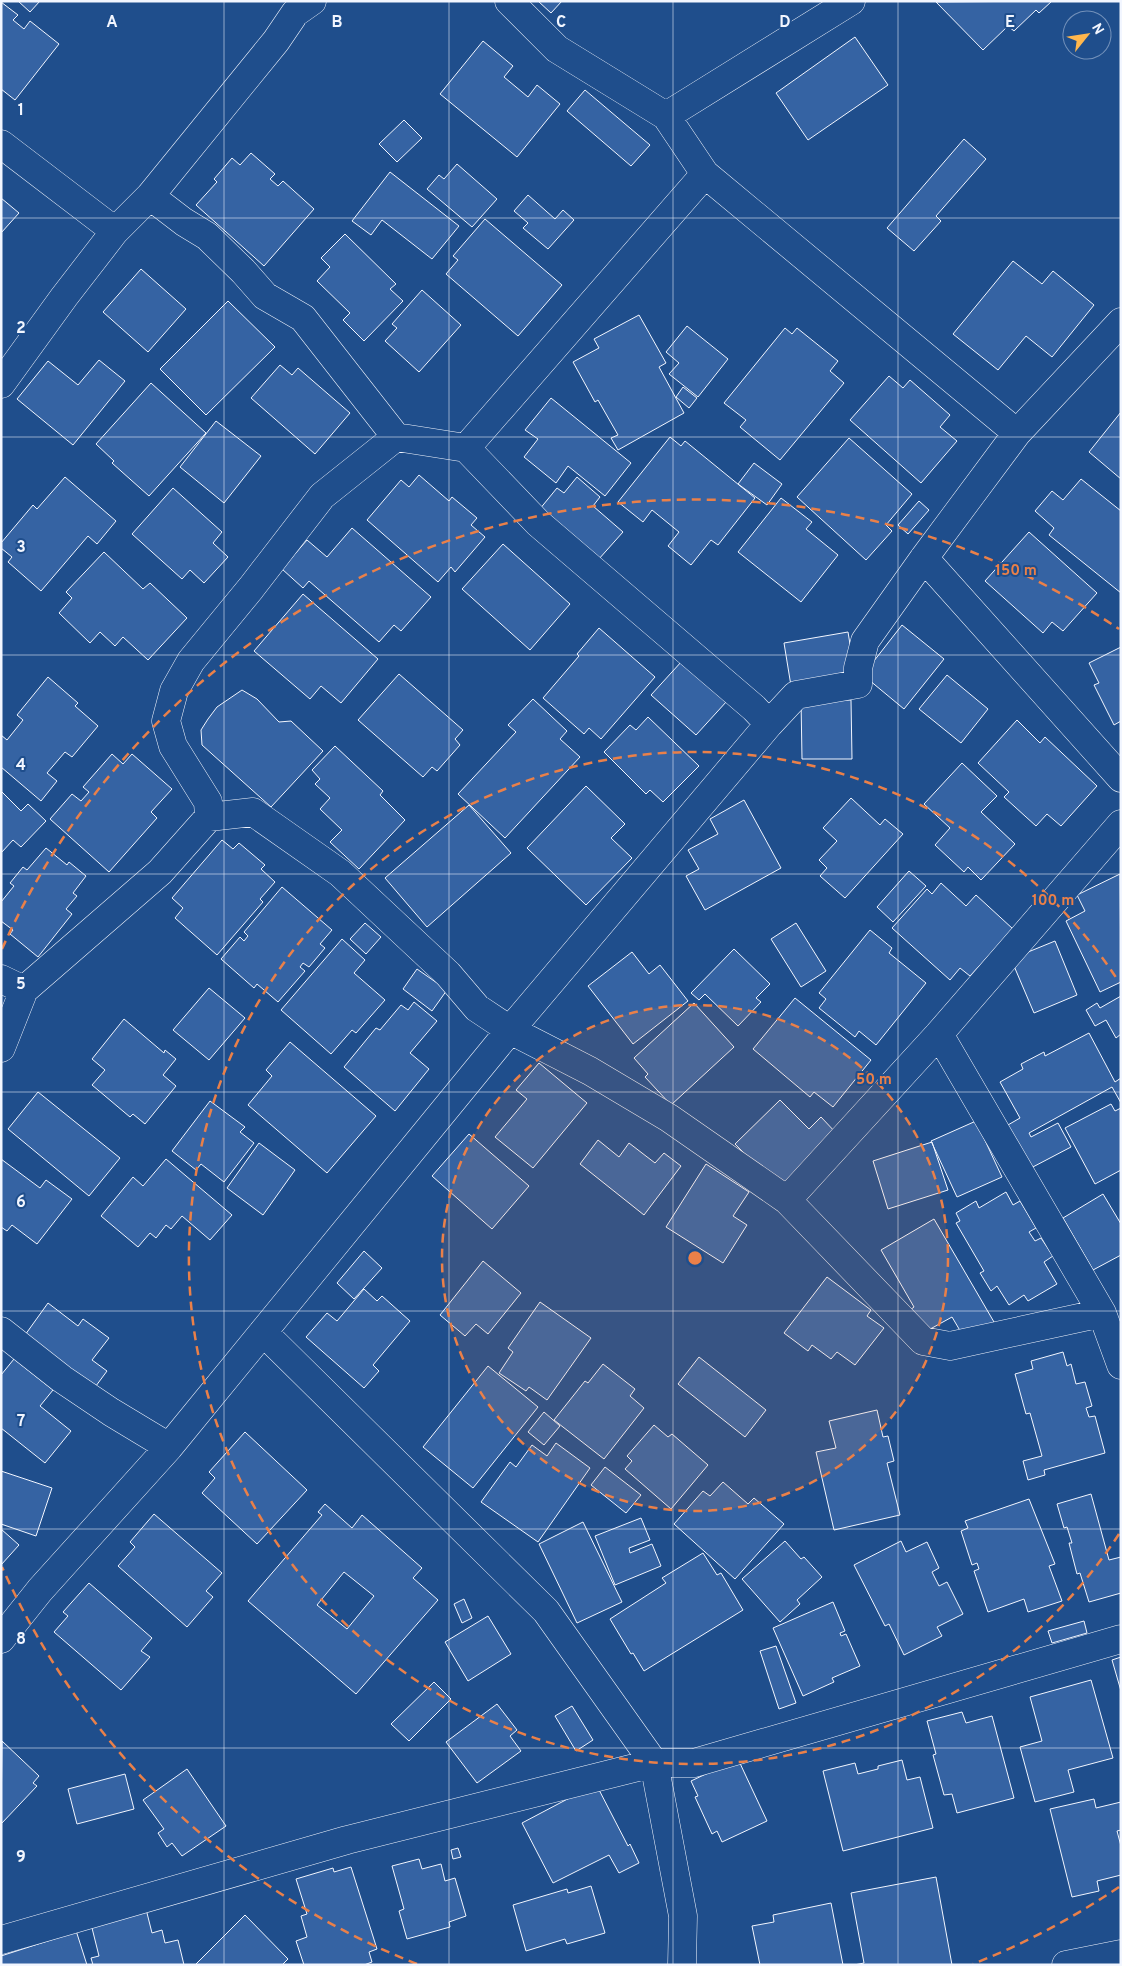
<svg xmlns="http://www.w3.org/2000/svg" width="1122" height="1966" font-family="Overpass,sans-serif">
<rect width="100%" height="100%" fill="#1f4e8c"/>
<path fill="#3563a3" stroke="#f2f6ff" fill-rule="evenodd" d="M18 1H40L30 12Z
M538 1H562L551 13Z
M1052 1 1039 13 1036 10 1014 31 1008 26 983 50 936 2Z
M1 2 18 15 13 20 24 29 30 21 59 44 15 100 1 89Z
M855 37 888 85 808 140 776 93Z
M483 41 513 66 504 77 528 97 537 85 560 104 517 157 440 94Z
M585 90 650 145 631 166 567 111Z
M404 120 422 138 397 162 379 144Z
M964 139 986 159 936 216 941 221 914 251 887 228Z
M251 153 275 174 270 179 278 186 283 181 314 209 264 266 196 205 217 182 214 179 232 158 240 165Z
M457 164 497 199 472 227 427 189 439 175 444 179Z
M390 172 459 226 432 259 382 220 371 235 352 221Z
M528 195 555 219 563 210 574 220 548 249 523 228 528 223 514 211Z
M1 198 19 213 1 233Z
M485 219 562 285 518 336 446 274 458 260 453 256Z
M345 234 396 284 390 289 403 301 364 341 343 320 350 313 317 281 330 267 321 258Z
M1013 261 1042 284 1053 271 1094 305 1052 357 1026 336 998 370 953 334Z
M141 269 186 309 148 352 103 312Z
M422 290 461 325 419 372 385 341 397 328 392 324Z
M228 301 275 347 206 415 160 369Z
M639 315 666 363 659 367 684 413 618 450 611 438 618 435 598 400 595 402 573 362 599 348 594 339Z
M687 326 728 359 698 397 669 374 679 363 666 352Z
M785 328 792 334 797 328 838 361 830 371 844 383 780 460 740 427 746 420 724 403Z
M99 360 125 381 73 445 17 399 48 361 78 385Z
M280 365 292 375 298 368 350 413 315 454 251 398Z
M889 376 903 388 910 380 950 415 940 427 957 441 921 483 850 420Z
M151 383 206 433 149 496 112 463 114 461 96 444Z
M683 387 697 398 689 408 676 397Z
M551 398 631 463 605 496 568 466 556 483 524 457 538 439 525 430Z
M1121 412V479L1089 452Z
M216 421 261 456 224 503 180 467Z
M670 437 681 446 685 441 755 498 718 545 711 540 691 565 668 546 679 532 652 510 643 522 618 502Z
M849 438 912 494 886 525 892 531 866 560 797 497Z
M754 463 782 484 767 505 738 484Z
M419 475 449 501 452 497 477 518 471 525 485 537 455 572 451 567 438 582 367 520 401 480 409 487Z
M65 477 116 521 97 544 88 536 41 591 8 562 12 557 1 548V543L33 505 37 509Z
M577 477 600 497 593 506 623 532 598 560 539 510 557 488 564 493Z
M1081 479 1121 511V593L1049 535 1054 528 1035 511 1052 491 1063 500Z
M173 488 222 532 213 543 228 557 204 583 190 570 182 579 132 534Z
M781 498 812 522 806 529 838 555 801 602 738 552Z
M919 501 929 510 908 534 898 525Z
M352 528 431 597 401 631 394 625 379 642 309 581 303 588 282 569 307 540 327 557Z
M1029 532 1097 593 1063 631 1052 622 1043 633 985 581Z
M503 544 570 604 530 650 462 589Z
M104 552 143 589 150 583 187 618 148 660 123 637 115 646 100 632 90 643 59 613 72 598 66 592Z
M303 594 378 659 341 703 321 686 310 699 254 651Z
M902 625 944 659 904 709 863 675Z
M599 628 655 677 601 739 589 728 584 734 543 698 579 656 577 654Z
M848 632 856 681 792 692 784 643Z
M1121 647V721L1114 725 1094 685 1099 683 1089 663Z
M682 661 727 701 696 735 651 695Z
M399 674 463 730 455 739 460 745 437 771 432 767 423 777 358 720Z
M947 675 988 709 961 743 919 709Z
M48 677 78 703 75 706 98 726 72 757 65 752 47 773 57 781 41 801 1 767V735L7 740 23 720 17 715Z
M242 690 257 699 279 722 291 721 323 751 271 807 202 745 201 730 208 719 217 707Z
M533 699 567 731 560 739 580 757 505 838 458 794 516 732 508 725Z
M801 700H851L852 759H802Z
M648 717 699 766 663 802 650 790 646 794 604 752 630 725 636 730Z
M1017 720 1040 743 1045 737 1097 786 1061 826 1047 814 1036 826 1004 797 1009 792 978 763Z
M335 746 383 791 380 795 405 820 359 869 330 842 342 830 320 809 330 798 315 784 320 779 312 770Z
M112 754 123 764 132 754 172 789 151 812 157 818 109 872 50 819 72 794 81 801 89 792 83 787Z
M962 763 997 796 981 812 1015 844 981 880 968 867 964 872 935 845 950 828 924 804Z
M586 786 625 824 611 838 632 858 586 905 527 848Z
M1 791 21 811 28 804 46 821 21 847 13 840 1 853Z
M851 798 880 825 885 819 903 834 845 898 820 876 827 868 819 860 837 841 823 828Z
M744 800 781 868 705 910 686 876 699 869 688 850 718 834 710 819Z
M469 805 511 853 427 927 385 878Z
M222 840 233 849 239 843 265 865 261 869 275 882 260 899 263 902 217 955 175 918 183 908 172 898Z
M46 848 67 865 69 862 86 876 73 893 77 896 66 909 72 914 38 957 10 934 13 930 1 921V902L14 886 10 883 23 867 27 870Z
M909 871 926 886 893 922 877 907Z
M1120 874 1121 982 1100 992 1066 921 1085 911 1077 895Z
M941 883 966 906 976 895 1013 929 970 976 960 968 950 980 892 928 927 889 932 894Z
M282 887 332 930 320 944 325 948 309 967 303 963 300 967 305 971 278 1002 257 984 254 988 221 959 240 937 244 941 248 936 244 932Z
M365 923 381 937 366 954 350 939Z
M796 923 826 971 801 987 771 939Z
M870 930 892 948 889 953 926 983 876 1045 859 1031 855 1037 819 1008 826 999 819 993Z
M342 939 365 960 354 973 385 1000 356 1033 352 1030 331 1054 281 1010Z
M1055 941 1077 995 1034 1013 1011 959Z
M734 949 770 984 756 998 761 1002 738 1026 705 994 699 1000 691 993Z
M632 952 649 974 660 965 688 1001 633 1044 588 986Z
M417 969 447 990 432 1011 403 989Z
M209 988 245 1018 209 1060 173 1030Z
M1121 996V1034L1116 1038 1106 1020 1095 1026 1086 1010 1097 1003 1100 1008Z
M795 998 871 1060 833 1107 814 1092 810 1097 753 1049Z
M414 1002 437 1021 410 1053 429 1069 395 1111 344 1067 376 1028 380 1030 401 1005 408 1010Z
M694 1003 734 1047 671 1105 645 1077 648 1074 634 1058Z
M124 1019 164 1053 165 1050 176 1059 163 1075 176 1086 145 1124 133 1114 130 1117 92 1085 105 1070 92 1059Z
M1089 1033 1115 1082 1121 1078V1103L1112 1087 1029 1133 1031 1137 1058 1123 1071 1147 1029 1169 1001 1129 1020 1118 1000 1082 1023 1069 1021 1064 1044 1052 1045 1056Z
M290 1042 376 1116 327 1173 248 1105 272 1076 266 1070Z
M539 1063 587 1103 533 1168 495 1137 527 1099 516 1090Z
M38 1092 120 1158 89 1196 8 1129Z
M780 1100 809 1129 821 1117 837 1134 780 1189 735 1144Z
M210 1101 245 1127 240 1132 254 1143 224 1182 201 1164 196 1170 172 1151Z
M1111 1104 1115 1111 1121 1108V1170L1095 1184 1065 1128Z
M976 1121 1002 1177 957 1197 931 1141Z
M469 1134 529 1186 492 1229 432 1176Z
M598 1140 619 1157 629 1143 655 1163 664 1153 681 1166 644 1215 580 1164Z
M932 1142 948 1190 888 1209 873 1161Z
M259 1143 295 1170 263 1215 227 1188Z
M1 1159 40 1188 46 1180 72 1199 37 1244 12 1225 7 1231 1 1227Z
M166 1159 232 1215 210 1240 182 1216 171 1229 166 1225 156 1238 150 1233 138 1247 101 1216 133 1177 143 1186Z
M706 1164 749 1192 733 1216 747 1225 723 1263 666 1227Z
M1006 1192 1013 1205 1020 1201 1036 1228 1029 1232 1035 1241 1041 1238 1053 1256 1044 1262 1057 1284 1028 1301 1024 1295 1009 1305 997 1286 991 1291 980 1273 984 1271 956 1223 960 1221 956 1213 976 1201 979 1208Z
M1103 1194 1121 1224V1255L1093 1270 1063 1218Z
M934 1219 994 1322 965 1339 952 1317 923 1333 910 1310 914 1307 881 1250Z
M364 1251 382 1268 354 1299 337 1283Z
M483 1261 521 1293 488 1334 476 1324 465 1336 440 1315Z
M827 1277 871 1310 867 1316 884 1328 855 1365 837 1352 831 1359 812 1345 808 1351 784 1333Z
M364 1289 377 1301 382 1296 410 1321 373 1365 379 1371 364 1388 306 1337 327 1313 337 1321Z
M540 1302 591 1338 547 1400 529 1387 526 1391 499 1373 513 1352 508 1348Z
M48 1303 78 1326 83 1319 109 1338 92 1360 107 1371 90 1394 20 1342Z
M1063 1352 1067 1366 1071 1364 1076 1384 1085 1382 1092 1406 1086 1408 1089 1417 1095 1416 1105 1453 1044 1470 1045 1475 1028 1480 1023 1461 1042 1456 1030 1413 1026 1414 1015 1374 1033 1369 1031 1361Z
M699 1357 766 1410 745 1437 678 1384Z
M14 1359 53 1390 40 1406 71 1431 45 1463 1 1428V1375Z
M603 1364 635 1389 630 1396 644 1408 604 1459 554 1420 585 1381 588 1383Z
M488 1366 538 1407 473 1488 423 1447Z
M877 1410 883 1437 888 1436 894 1461 887 1463 900 1515 834 1530 816 1452 836 1448 829 1421Z
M544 1412 560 1426 544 1445 528 1432Z
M654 1425 668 1437 672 1434 708 1465 671 1509 625 1469 632 1461 627 1456Z
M245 1432 307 1490 257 1544 202 1493 215 1478 209 1472Z
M556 1443 590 1468 538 1542 481 1502 510 1462 516 1467 532 1445 547 1456Z
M605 1467 641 1495 626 1513 591 1485Z
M1 1471 52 1488 36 1536 1 1524Z
M723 1482 748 1504 754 1498 784 1524 735 1579 674 1524 703 1491 710 1496Z
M1091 1494 1109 1560 1121 1557V1593L1089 1602 1080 1573 1077 1574 1069 1543H1072L1067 1527 1064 1528 1057 1504Z
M1029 1499 1055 1564 1049 1566 1062 1601 1028 1612 1024 1599 988 1612 974 1571 979 1569 977 1563 972 1565 961 1531 968 1528 965 1521Z
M325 1504 352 1528 362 1515 422 1568 413 1578 438 1600 356 1694 248 1601 322 1515 318 1512ZM344 1572 374 1596 347 1629 317 1605Z
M154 1514 222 1573 206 1591 213 1597 187 1627 118 1566 135 1547 130 1542Z
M641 1518 650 1540 629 1548 630 1553 652 1544 661 1566 615 1585 595 1536Z
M583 1522 622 1602 577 1623 539 1544Z
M1 1529 19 1545 1 1565Z
M785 1541 801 1559 804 1557 822 1577 797 1600 800 1604 780 1622 742 1579Z
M901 1541 906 1552 927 1542 939 1568 932 1572 939 1586 947 1582 963 1614 937 1627 942 1636 904 1655 889 1624 885 1626 854 1565Z
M703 1553 717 1575 721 1573 743 1610 644 1671 633 1653 631 1654 610 1619 666 1583 662 1578Z
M89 1583 152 1638 141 1651 150 1657 121 1690 54 1632 68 1616 63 1612Z
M464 1599 472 1618 462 1623 454 1604Z
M833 1602 845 1631 840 1633 841 1636 846 1634 860 1666 832 1678 834 1682 803 1696 773 1628Z
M488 1616 511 1654 468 1681 445 1642Z
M1084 1621 1087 1633 1052 1643 1048 1631Z
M776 1646 796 1703 779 1709 760 1651Z
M1121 1657V1691L1112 1660Z
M1091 1680 1113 1758 1068 1770 1074 1792 1035 1802 1020 1747 1042 1741 1030 1697Z
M434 1682 451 1699 409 1741 391 1724Z
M497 1704 517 1730 510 1736 521 1751 477 1783 446 1742Z
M572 1706 593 1740 576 1751 555 1716Z
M962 1712 966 1723 992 1716 1014 1798 957 1813 952 1794 944 1795 933 1755 936 1754 927 1721Z
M2 1741 39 1776 33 1783 37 1786 1 1824Z
M738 1759 767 1821 722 1842 717 1831 712 1834 695 1797 698 1796 691 1781Z
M902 1760 907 1780 920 1777 933 1828 843 1851 823 1771 855 1763 858 1774 878 1769V1766Z
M187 1769 226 1826 182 1856 172 1843 167 1847 158 1833 164 1829 143 1800Z
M125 1774 134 1809 77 1824 68 1789Z
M596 1784 628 1846 630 1844 639 1863 619 1873 609 1855 553 1883 522 1823Z
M1094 1799 1096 1808 1121 1802V1830L1117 1831 1121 1846V1875L1097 1881 1099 1891 1072 1897 1050 1809Z
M458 1848 461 1857 453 1859 451 1850Z
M419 1859 422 1869 441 1864 445 1881 455 1878 466 1916 449 1922 450 1927 407 1939 399 1911 404 1909 392 1866Z
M351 1867 377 1949 369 1952 372 1962 364 1965H304L296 1941 307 1937 301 1916 307 1914 296 1879 333 1868 334 1872Z
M936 1877 952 1965H854L864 1963 851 1893Z
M591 1886 605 1933 567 1944 565 1939 526 1951 513 1905 567 1889 568 1893Z
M831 1903 843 1965H760L752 1926 774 1922 773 1915Z
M146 1909 152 1933 162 1930 165 1943 178 1940 184 1965H93L91 1958 99 1956 91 1924Z
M245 1915 288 1959 282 1965H195Z
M73 1921 87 1965H1V1956L63 1936Z"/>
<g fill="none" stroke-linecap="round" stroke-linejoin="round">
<g stroke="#f2f6ff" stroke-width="29">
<path id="minor" d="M509 1 557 49 666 116
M1 144 115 231
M705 174 1017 433
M150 196 184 222 207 236 243 271 265 296 303 318 396 437 466 448 705 174 666 116 851 1
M1 384 64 297 115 231 150 196 276 41 295 13 312 1
M466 448 538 523 754 708 769 724
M924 558 1121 778
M209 817 253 812 340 873 448 974 477 1008 510 1030 590 1071 669 1118 787 1200 923 1341 950 1346 1102 1313 1121 1365
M1 979 24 990
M939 1034 1102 1313
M1 1048 24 990 160 872 209 817 208 802 173 746 166 721 174 691 191 661 251 588 322 496 396 437
M787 1200 939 1034 1121 824
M1 1331 62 1379 111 1412 169 1447
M263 1332 546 1611 654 1763 683 1916 682 1965
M1 1639 40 1590 169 1447 510 1030 769 724 796 695 858 684V668L865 641 924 558 1017 433 1121 322
M1 1940 347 1840 654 1763H694L1121 1639
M1066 1965 1121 1954"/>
</g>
<use href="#minor" stroke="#1f4e8c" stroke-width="28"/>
</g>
<path fill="none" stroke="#f2f6ff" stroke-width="1" stroke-opacity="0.55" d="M224 1V1965M449 1V1965M673 1V1965M898 1V1965M1 218H1121M1 437H1121M1 655H1121M1 874H1121M1 1092H1121M1 1311H1121M1 1529H1121M1 1748H1121"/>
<circle cx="695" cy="1258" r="253" fill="#ea8049" fill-opacity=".12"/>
<g fill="none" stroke="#ea8049" stroke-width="2.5" stroke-dasharray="9 6">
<circle cx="695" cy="1258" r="253"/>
<path d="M1119 1534A506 506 0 1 1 1119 982"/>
<path d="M1119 1887A759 759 0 0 1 973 1964M417 1964A759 759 0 0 1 2 1567M2 949A759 759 0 0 1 1119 629"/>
</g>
<g font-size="16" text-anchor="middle" font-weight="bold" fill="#f2f6ff" stroke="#1f4e8c" stroke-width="4" stroke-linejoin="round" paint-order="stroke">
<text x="112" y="27">A</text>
<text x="337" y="27">B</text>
<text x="561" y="27">C</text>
<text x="785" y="27">D</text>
<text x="1010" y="27">E</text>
<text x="21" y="115">1</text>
<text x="21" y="333">2</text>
<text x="21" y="552">3</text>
<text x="21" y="770">4</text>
<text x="21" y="989">5</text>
<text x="21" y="1207">6</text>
<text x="21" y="1426">7</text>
<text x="21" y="1644">8</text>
<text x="21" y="1862">9</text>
</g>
<circle cx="695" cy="1258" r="8" fill="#ea8049" stroke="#1f4e8c" stroke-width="2.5"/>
<g font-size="15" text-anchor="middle" font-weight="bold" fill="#ea8049" stroke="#1f4e8c" stroke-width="4" stroke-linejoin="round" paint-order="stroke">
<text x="1016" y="575">150 m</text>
<text x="1053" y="905">100 m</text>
<text x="874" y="1084">50 m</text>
</g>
<rect width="1122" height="1966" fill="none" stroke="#f2f6ff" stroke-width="5"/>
<g transform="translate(1087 35) rotate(60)"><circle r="24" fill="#1f4e8c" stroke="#7391ba"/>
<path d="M0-4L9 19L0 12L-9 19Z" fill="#ffb74d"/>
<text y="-8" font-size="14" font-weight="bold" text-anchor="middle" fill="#f2f6ff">N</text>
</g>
</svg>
